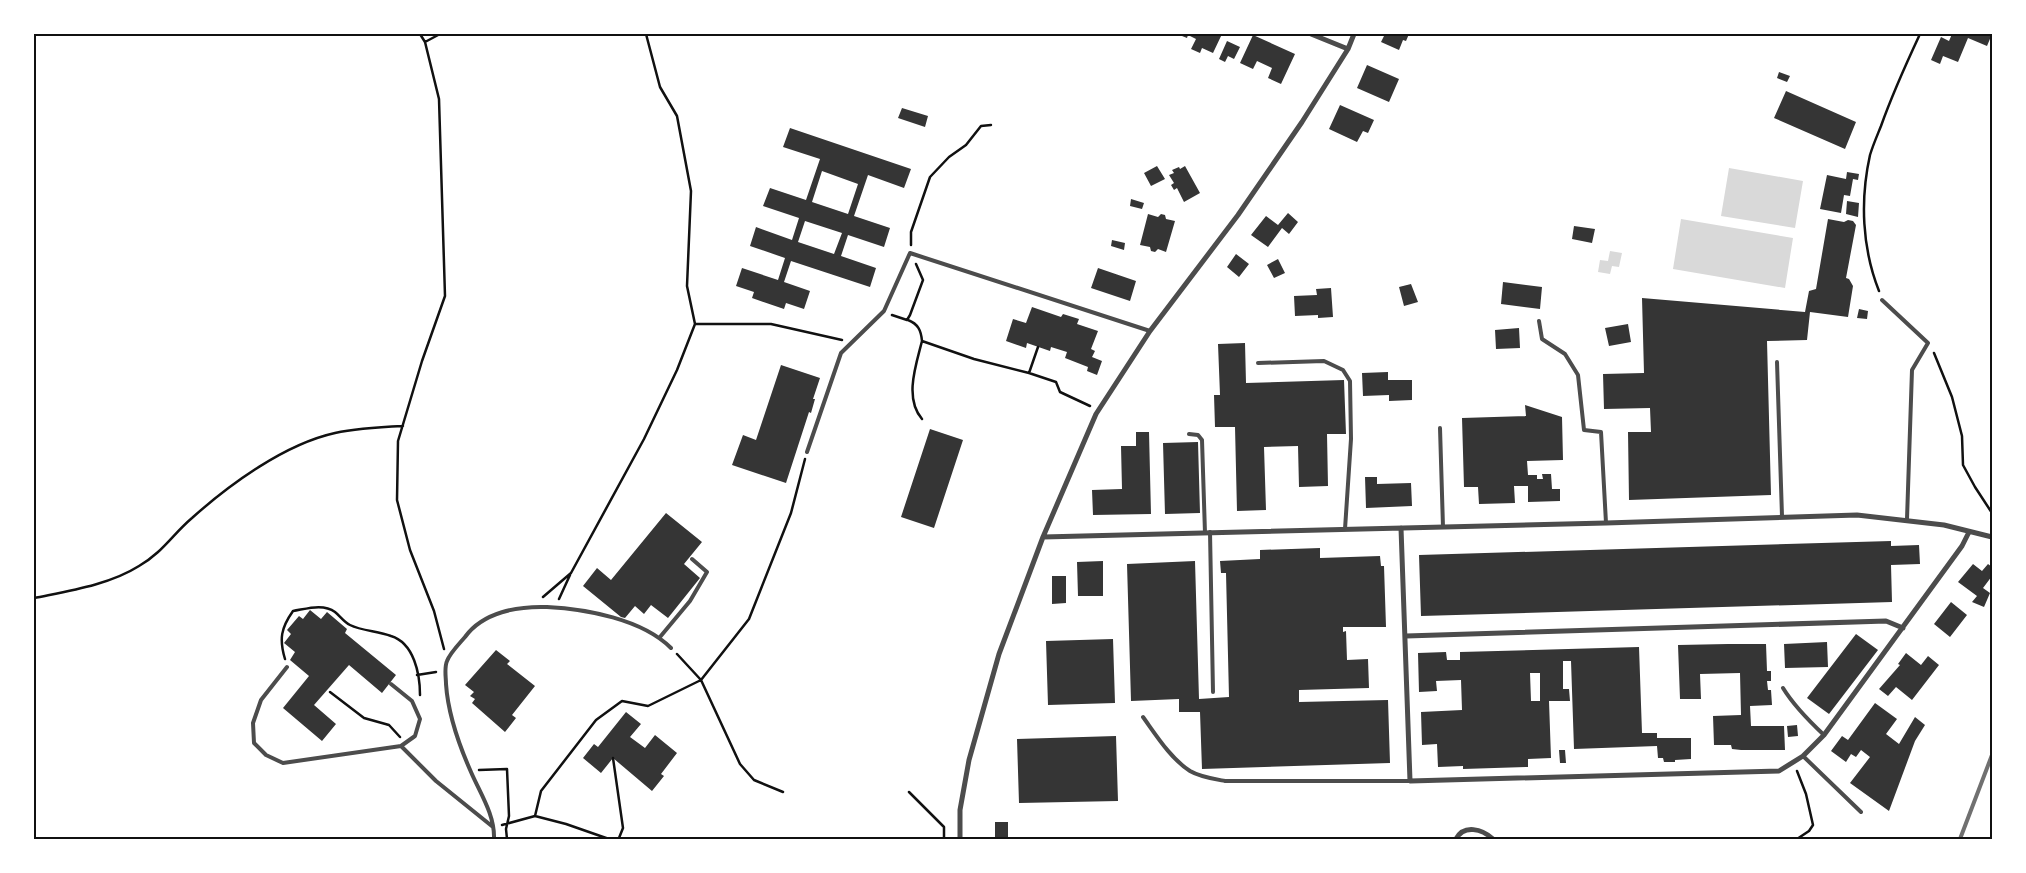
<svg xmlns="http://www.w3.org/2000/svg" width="2026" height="873" font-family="Karla,sans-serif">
<rect width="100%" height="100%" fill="#fff"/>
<path fill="#d9d9d9" d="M1729 168 1803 181 1795 228 1721 216Z
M1681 219 1793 238 1785 288 1673 269Z
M1610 251 1622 253 1619 267 1612 266 1610 274 1598 272 1600 260 1608 261Z"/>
<path fill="#353535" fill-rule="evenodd" d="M1177 34H1222L1213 53 1202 48 1200 53 1191 49 1196 39 1188 35 1187 38Z
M1385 34H1409L1406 41 1403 40 1399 50 1381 42Z
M1952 34H1992L1987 46 1968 38 1958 62 1943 56 1940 64 1931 60 1941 37 1949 41Z
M1253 35 1295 54 1281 84 1268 78 1272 68 1257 61 1253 69 1240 63Z
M1227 41 1240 47 1234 59 1228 56 1225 62 1219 59Z
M1367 65 1399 79 1389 102 1357 88Z
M1779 72 1790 76 1787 82 1777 78Z
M1786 91 1856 122 1845 149 1774 118Z
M1340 105 1374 120 1368 133 1363 131 1357 142 1329 129Z
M902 108 928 116 925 127 898 118Z
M790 128 911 169 904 188 868 175 854 216 890 228 884 247 848 235 841 256 876 268 870 287 791 261 784 282 810 291 804 309 786 303 784 309 752 298 754 292 736 286 742 268 778 280 785 258 750 246 756 227 792 240 799 218 763 206 770 188 806 200 820 159 783 147ZM822 171 858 184 848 214 812 202ZM805 221 842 233 834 254 798 242Z
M1157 166 1165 179 1151 186 1144 173Z
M1185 166 1200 193 1184 202 1177 188 1174 190 1171 185 1174 183 1169 175 1174 173 1172 170 1179 167 1180 169Z
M1847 172 1859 174 1858 180 1853 179 1850 196 1844 195 1841 213 1820 209 1827 175 1846 179Z
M1131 199 1144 203 1142 209 1130 206Z
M1847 201 1859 203 1858 217 1846 214Z
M1288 213 1298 222 1289 234 1282 228 1268 247 1251 235 1266 216 1278 225Z
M1148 214 1158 217 1161 214 1165 215 1166 219 1175 221 1166 252 1158 249 1155 252 1151 251 1150 247 1140 245Z
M1828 219 1844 222 1848 220 1853 221 1856 225 1846 278 1849 279 1853 286 1848 317 1810 312 1807 340 1767 341 1771 495 1629 500 1628 432H1651L1650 408 1604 409 1603 374 1644 373 1642 298 1805 312 1809 291 1816 289Z
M1574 226 1595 229 1592 243 1572 239Z
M1112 240 1125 243 1124 250 1111 246Z
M1236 254 1249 264 1239 277 1227 267Z
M1278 259 1285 273 1274 278 1267 265Z
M1098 268 1136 281 1130 301 1091 288Z
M1503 282 1542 287 1540 309 1501 304Z
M1411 284 1418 302 1404 306 1399 287Z
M1331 288 1333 317 1318 318V315L1295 316 1294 296 1317 295 1316 289Z
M1032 307 1061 317 1063 314 1079 319 1077 324 1098 331 1091 349 1095 351 1092 357 1102 361 1097 375 1087 371 1088 367 1065 358 1067 352 1051 347 1050 351 1027 343 1026 348 1006 341 1013 319 1026 323Z
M1859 309 1868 311 1867 319 1857 318Z
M1628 324 1631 342 1609 346 1605 328Z
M1519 328 1520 348 1496 349 1495 330Z
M1245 343 1246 383 1344 380 1346 434H1327L1328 486 1299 487 1298 446 1264 447 1266 510 1237 511 1235 427H1215L1214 395H1220L1218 344Z
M781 365 820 378 813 399H815L811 413 809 412 786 483 732 465 743 435 756 440Z
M1388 372V380H1412V400L1389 401V395L1363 396 1362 373Z
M1525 405 1562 417 1563 460 1527 461 1528 475H1537V479H1543L1542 474H1551L1552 489H1560V501L1528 502V486H1514L1515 503 1479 504 1478 487H1464L1462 418 1526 416Z
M930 429 963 440 934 528 901 517Z
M1136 432H1149L1151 514 1093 515 1092 490 1122 489 1121 446H1136Z
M1198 442 1200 513 1165 514 1163 443Z
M1365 477H1377V484L1411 483 1412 506 1366 508Z
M666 513 702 542 684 564 700 578 668 618 651 605 644 614 635 606 625 618 621 617 583 586 597 568 611 580Z
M1891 541V546L1919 545 1920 564 1891 565 1892 602 1421 616 1419 555Z
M1320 548V558L1380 556 1381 566H1384L1386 627H1343V632L1346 631 1347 660 1368 659 1369 688 1299 690V702L1388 700 1390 763 1202 769 1200 712H1179V699L1131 701 1127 564 1195 561 1199 699 1229 697 1226 573H1221L1220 561 1260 559V550Z
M1103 561V596H1078L1077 562Z
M1973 564 1982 571 1988 564 1992 567V576L1983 588 1990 593 1984 607 1972 602 1977 596 1958 582Z
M1052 576H1066V603L1052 604Z
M1951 602 1967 615 1950 637 1934 624Z
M310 610 321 619 327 612 347 629 345 633 396 675 382 693 349 665 314 705 336 724 322 741 283 708 309 676 290 660 295 652 284 643 291 634 287 630 299 616 303 619Z
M1856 634 1878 650 1829 714 1807 698Z
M1113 639 1115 703 1048 705 1046 641Z
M1827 642 1828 667 1785 668 1784 644Z
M1728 644H1766L1767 671H1771V681H1767L1768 690H1771L1772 705 1750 706 1751 726H1784L1785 750H1741L1732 749 1731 745H1714L1713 716 1741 715 1740 673 1700 674 1701 699H1680L1678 645Z
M1639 647 1642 733H1657V738H1691V759L1675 760V762H1664L1663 758H1658L1657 746 1574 749 1571 661H1563V689H1569L1570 701H1549L1551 758 1528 759V767L1463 769V766L1438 767 1437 744 1422 745 1421 712 1462 710 1461 680 1436 681 1437 691 1419 692 1418 653 1446 652 1447 660H1460V652ZM1530 673H1540V701H1531Z
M496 650 510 661 507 664 535 686 512 715 516 718 505 732 472 703 475 699 470 696 474 692 465 685Z
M1906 653 1921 665 1928 656 1939 665 1912 700 1896 687 1888 696 1879 689 1900 665 1898 664Z
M1875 703 1897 719 1886 734 1899 744 1915 717 1925 725 1915 741 1889 811 1850 783 1870 757 1861 750 1856 757 1851 754 1846 762 1831 751 1842 736 1848 740Z
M626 712 641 724 630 737 645 748 655 735 677 753 661 774 664 776 652 791 613 758 601 773 583 758 594 744 598 747Z
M1797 725 1798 736 1788 737 1787 726Z
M1116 736 1118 801 1019 803 1017 739Z
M1559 750H1565L1566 763H1560Z
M995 822H1008V839H995Z"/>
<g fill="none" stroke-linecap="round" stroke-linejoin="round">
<path stroke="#111" stroke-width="2.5" d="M420 34 425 42 439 99 445 296 422 361 398 441 397 500 410 550 434 611 444 649
M646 34 660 87 677 116 691 191 687 286 695 324
M425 42 440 34
M911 245V232L930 177 949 157 966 145 981 126 991 125
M1879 291C1862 248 1860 200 1870 155 1873 145 1877 136 1881 126 1892 95 1906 64 1920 34
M892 315 907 320 910 315 923 280 916 264
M908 320C918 324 921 330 922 341L974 359 1029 373 1056 382 1060 392 1090 406
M922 341C916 365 904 398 922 419
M1934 353 1952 397 1962 436 1963 465 1975 487 1992 513
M1029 373 1038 347
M543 597 571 573 644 439 677 370 695 324H771L842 340
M34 598C68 591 109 585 139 566 163 552 172 535 192 518 230 484 285 444 335 433 357 428 380 427 403 426
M559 599 570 575
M677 654 701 680 740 764 754 780 783 792
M285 659C279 639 281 628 293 611 306 609 323 603 335 612 340 616 344 622 350 625 362 631 378 631 391 636 414 643 420 674 420 695
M417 675 436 672
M330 692 364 718 389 725 400 737
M479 770 507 769 509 816 506 829 507 839
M909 792 944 827V839
M535 816 566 824 609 839 619 838 623 828 613 758
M502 825 535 816 541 791 596 720 622 701 648 706 701 680 749 619 791 513 805 459
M1797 839 1809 831 1813 825 1806 794 1797 771"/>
<path stroke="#4c4c4c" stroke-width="4" d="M1882 300 1928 343 1912 370 1907 519
M1539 321 1542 339 1565 354 1578 375 1584 430 1601 432 1606 523
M1777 362 1782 516
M1258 363 1324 361 1343 370 1350 381 1351 439 1345 529
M1440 428 1443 527
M1189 434 1198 435 1202 440 1205 533
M807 452 841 353 884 311 910 253 1150 331
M1210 532 1213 692
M660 637 690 601 707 572 692 559
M287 667 261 700 253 723 254 743 266 755 283 763 401 746 436 781 493 827
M391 684 412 701 420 719 415 736 401 746
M1783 688C1794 706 1808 720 1824 735
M1143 717C1156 735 1171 759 1190 771 1200 777 1214 779 1225 781H1410
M1803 756 1861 812
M494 839C495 815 480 793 471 772 459 745 448 714 446 684 446 677 444 668 447 661 450 653 459 644 465 637 483 612 518 606 547 607 586 609 642 619 671 648"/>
<path stroke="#4c4c4c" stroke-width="5" d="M1311 34 1348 49
M1401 528 1410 781 1779 771 1803 756 1824 735 1962 546 1969 532
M1043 537 1606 523 1857 515 1944 525 1992 537
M1406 636 1886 621 1903 628
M960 839V810L969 760 999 654 1043 537 1096 414 1150 331 1238 215 1302 122 1348 49 1354 34
M1456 839C1464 824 1482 829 1493 839"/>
<path stroke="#707070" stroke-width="4" d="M1960 839 1992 755"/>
</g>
<rect width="2026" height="873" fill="none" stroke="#ffffff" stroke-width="70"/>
<rect x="35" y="35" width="1956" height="803" fill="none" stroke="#111" stroke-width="2"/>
</svg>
